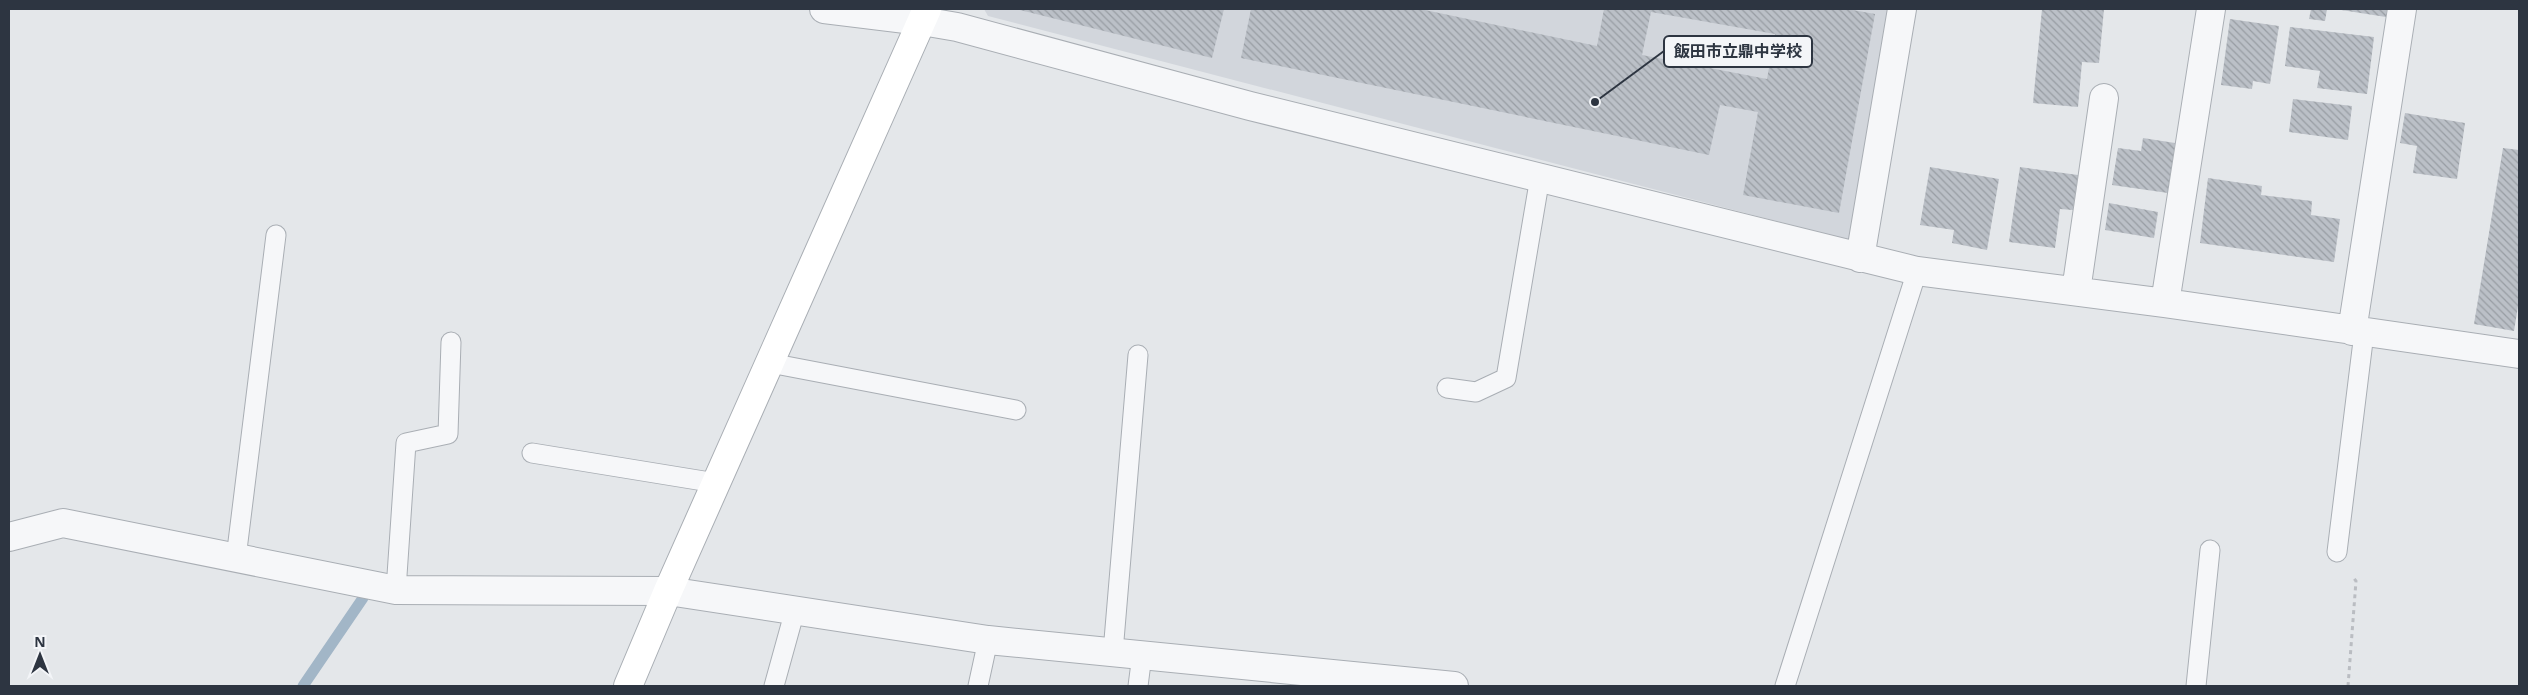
<svg xmlns="http://www.w3.org/2000/svg" width="2528" height="695" font-family="'Open Sans','Noto Sans JP',sans-serif">
<defs>
<pattern id="building-back-hatch" width="6" height="6" patternUnits="userSpaceOnUse" patternTransform="scale(1.25)"><rect width="6" height="6" fill="#bbc0c7"/><path d="M-1 5l2 2M0 0l6 6M5-1l2 2" fill="none" stroke="#989da3"/></pattern>
</defs>
<rect width="100%" height="100%" fill="#e4e7ea"/>
<path fill="#d2d6dc" d="M984 9H1890L1849 240 988 16Z"/>
<g fill="none" stroke-linecap="round" stroke-linejoin="round">
<path stroke="#a2b6c7" stroke-width="11" d="M303 686 363 598"/>
</g>
<path fill="url(#building-back-hatch)" fill-rule="evenodd" d="M1016 9H1224L1212 58Z
M1251 9H1420L1597 46 1604 9H1847L1875 14 1839 213 1743 195 1758 112 1720 105 1709 155 1241 58ZM1651 12 1775 34 1767 79 1642 55Z
M2042 9H2104L2099 63 2082 62 2078 107 2033 103Z
M2311 9H2327L2325 21 2309 19Z
M2335 9H2387L2386 17Z
M2230 19 2279 26 2270 84 2253 81 2252 89 2221 85Z
M2290 27 2374 37 2367 94 2317 88 2320 71 2285 66Z
M2293 99 2352 106 2348 140 2289 132Z
M2405 113 2465 123 2457 179 2413 173 2417 146 2400 143Z
M2143 138 2175 143 2168 193 2112 185 2118 148 2141 151Z
M2503 148 2519 150V300L2514 331 2474 324Z
M1930 167 1999 179 1987 250 1952 243 1954 230 1920 225Z
M2020 167 2078 175 2073 210 2060 209 2055 248 2009 242Z
M2208 178 2262 186 2261 195 2312 201 2311 215 2340 219 2334 262 2200 243Z
M2109 203 2158 212 2154 238 2105 230Z"/>
<g fill="none" stroke-linecap="round" stroke-linejoin="round">
<g stroke="#a9aeb4" stroke-width="21">
<path id="lane" d="M770 363 1016 410
M1447 388 1476 392 1506 378 1540 177
M532 453 716 483
M2337 552 2364 333
M236 558 276 235
M396 590 406 443 448 434 451 342
M1113 652 1138 355
M774 686 795 610
M978 686 988 640
M1138 686 1142 655
M1785 686 1917 271
M2196 686 2210 550"/>
</g>
<g stroke="#a9aeb4" stroke-width="30">
<path id="street" d="M824 9 922 21 957 27 1250 106 1917 271 2165 303 2519 354
M1860 258 1902 9
M2076 291 2104 98
M2165 303 2211 9
M2352 331 2402 9
M9 537 63 523 396 590 668 591 988 640 1454 686"/>
</g>
<g stroke="#a9aeb4" stroke-width="30">
<path id="secondary" d="M628 686 668 591 927 9"/>
</g>
<path stroke="#babdc2" stroke-width="3" stroke-dasharray="4 4" stroke-linecap="butt" d="M2348 686 2356 581 2352 576"/>
<use href="#lane" stroke="#f6f7f9" stroke-width="19"/>
<use href="#street" stroke="#f6f7f9" stroke-width="28"/>
<use href="#secondary" stroke="#fff" stroke-width="28"/>
</g>
<path fill="none" stroke="#2d3541" stroke-width="2" d="M1595 102L1664 51"/>
<circle fill="#2d3541" stroke="#f3f5f8" stroke-width="2" cx="1595" cy="102" r="5"/>
<rect fill="#f3f5f8" stroke="#2d3541" stroke-width="2" x="1664" y="36" width="148" height="31" rx="5"/>
<g font-size="16" text-anchor="middle" font-weight="bold" fill="#2d3541">
<text x="1738" y="57">飯田市立鼎中学校</text>
</g>
<rect width="2528" height="695" fill="none" stroke="#2d3541" stroke-width="20"/>
<g transform="translate(40 655)" stroke="#f3f5f8" stroke-width="4" paint-order="stroke">
<path d="M0-4L9 19L0 12L-9 19Z" fill="#2d3541"/>
<text y="-8" font-size="14" font-weight="bold" text-anchor="middle" fill="#2d3541">N</text>
</g>
</svg>
